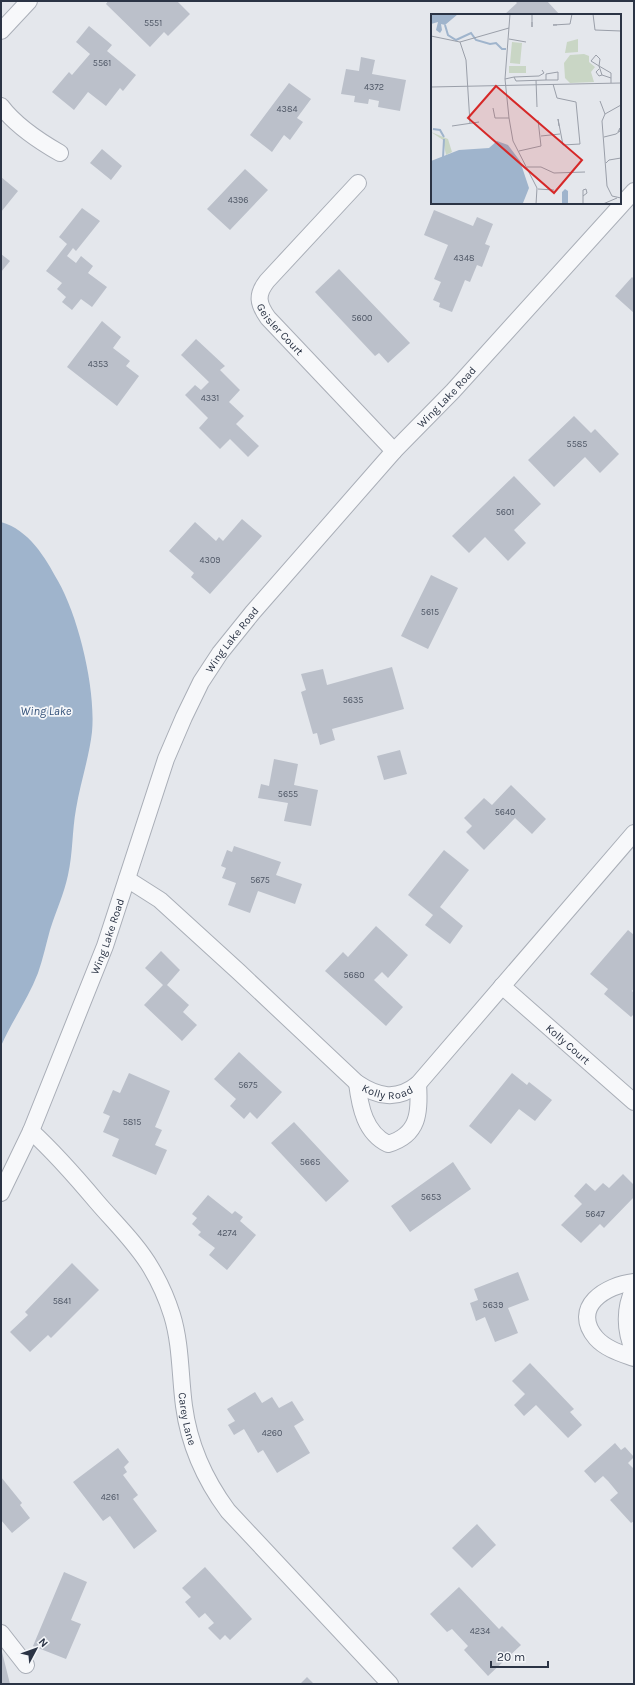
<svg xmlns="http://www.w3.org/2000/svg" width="635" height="1685" font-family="Karla,sans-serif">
<rect width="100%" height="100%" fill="#e4e7ec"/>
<path fill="#9fb4cc" d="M1 522C29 530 45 557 58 581 79 618 96 690 92 732 89 758 80 784 76 809 72 831 73 853 68 875 64 894 56 911 50 930 46 944 43 959 38 973 28 999 12 1021 1 1046Z"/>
<path fill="#bbc0ca" d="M108 1H177L190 14 168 36 164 32 150 47 106 4Z
M515 1H547L560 15H504L517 3Z
M89 26 112 45 107 51 136 75 123 91 120 88 106 106 88 92 74 110 52 92 69 72 72 75 90 54 76 42Z
M361 57 375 60 372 74 406 80 400 111 378 107 379 101 369 99 368 104 354 102 355 96 341 94 346 69 359 71Z
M289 83 311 99 297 118 303 122 290 140 284 135 272 152 250 135Z
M102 149 122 166 111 180 90 163Z
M245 169 268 190 230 230 207 209Z
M1 177 18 191 1 212Z
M82 208 100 221 76 251 73 248 67 256 76 263 81 256 93 266 88 273 107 287 92 307 81 299 72 310 62 302 66 297 57 289 62 283 46 271 67 244 59 237Z
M434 210 473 226 477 217 493 224 485 244 490 246 482 267 477 265 470 282 465 280 452 312 439 307 440 303 433 300 441 282 434 279 448 245 424 235Z
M1 254 10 261 1 272Z
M339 269 410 343 388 363 379 353 375 356 315 292Z
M632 277 634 279V313L615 296Z
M102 321 121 337 113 348 130 361 126 366 139 376 117 406 67 367Z
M196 339 225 366 220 370 240 390 229 402 244 416 236 424 259 446 248 457 230 439 220 449 199 428 208 418 185 395 195 385 201 390 209 382 181 355Z
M574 416 591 433 595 429 619 454 600 473 585 457 554 487 528 460Z
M514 476 541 504 514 530 526 543 508 561 485 537 469 553 452 536Z
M242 519 262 536 210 594 191 577 194 573 169 551 195 522 216 541 219 537 223 541Z
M431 575 458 588 428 649 401 636Z
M392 667 404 709 332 729 335 740 320 745 317 733 313 734 301 692 306 690 301 674 323 669 327 685Z
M400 750 407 774 384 780 377 756Z
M274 759 298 764 294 785 318 790 311 826 284 821 288 803 258 798 261 784 269 786Z
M511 785 546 819 532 834 515 818 484 850 466 832 472 826 464 818 484 798 492 805Z
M234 846 281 862 276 875 302 884 295 904 258 891 250 913 228 905 236 883 222 878 226 868 221 866 227 850 232 852Z
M444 850 469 870 440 907 463 926 450 944 425 925 433 915 408 895Z
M376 926 408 955 388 978 382 972 374 980 403 1007 386 1026 325 971 343 952 348 957Z
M628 930 634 935V988L632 991 634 993V1014L631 1017 604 994 608 989 590 974Z
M161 951 180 970 167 985 189 1005 183 1012 197 1025 182 1041 144 1005 163 985 145 968Z
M239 1052 282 1092 257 1119 250 1112 244 1119 230 1106 236 1099 214 1079Z
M129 1073 170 1091 155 1127 162 1130 155 1145 167 1150 156 1175 112 1156 119 1139 103 1132 110 1116 103 1113 113 1090 120 1093Z
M512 1073 527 1085 529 1082 552 1100 535 1121 519 1109 491 1144 469 1126Z
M294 1122 349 1181 326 1202 271 1143Z
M453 1162 471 1189 410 1232 391 1206Z
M623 1174 634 1185V1197L604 1228 600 1224 581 1243 561 1225 582 1204 574 1196 586 1183 595 1191 603 1183 609 1188Z
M208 1195 232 1214 235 1211 243 1217 240 1221 256 1235 227 1270 209 1255 215 1248 198 1235 201 1232 192 1224 197 1218 192 1214Z
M72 1263 99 1290 51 1338 48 1335 30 1352 10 1332 28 1315 25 1312Z
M518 1272 529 1300 508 1308 518 1333 495 1342 485 1317 476 1321 470 1303 478 1300 474 1289Z
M530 1363 574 1409 570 1412 582 1425 568 1438 536 1405 524 1416 514 1405 525 1394 512 1381Z
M255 1392 262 1403 272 1397 279 1408 292 1401 304 1420 294 1426 310 1453 277 1473 263 1450 258 1453 244 1429 234 1435 228 1425 235 1421 227 1409Z
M615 1443 621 1450 625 1447 634 1457 628 1463 634 1469V1521L631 1523 610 1500 618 1493 608 1481 603 1476 595 1483 584 1471Z
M118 1448 129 1462 124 1467 127 1472 123 1475 138 1495 133 1499 157 1531 134 1549 110 1516 103 1521 73 1482Z
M1 1477 22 1503 20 1505 30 1518 12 1533 1 1520Z
M477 1524 496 1545 472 1568 452 1548Z
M205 1567 252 1619 230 1640 225 1635 220 1640 208 1628 214 1623 205 1613 199 1618 185 1602 191 1597 182 1588Z
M64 1572 87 1582 71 1620 81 1624 66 1659 33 1646Z
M459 1587 499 1629 502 1626 521 1645 488 1676 464 1650 468 1646 452 1629 447 1632 430 1614Z
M1 1652H2L10 1684H1Z
M307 1677 314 1684H300Z"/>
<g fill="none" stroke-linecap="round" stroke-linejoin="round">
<g stroke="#a9aeb7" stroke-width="18">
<g id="street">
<path d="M1 31 29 1"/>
<path d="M1 106C16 126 39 141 60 153"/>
<path id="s1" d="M358 183 267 281C256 295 258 304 268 318L394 451"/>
<path id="s2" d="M127 879 160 900 239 972 357 1083C378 1097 397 1101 418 1084L634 833"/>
<path id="s3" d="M502 986 634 1102"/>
<path d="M357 1083C360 1107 365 1133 388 1144 419 1135 420 1112 418 1084"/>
<path id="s4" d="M31 1131C55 1153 76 1177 97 1202 115 1223 137 1244 151 1268 160 1283 167 1299 172 1315 181 1344 180 1376 184 1406 189 1444 205 1480 228 1511L390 1684"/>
<path id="s5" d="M1 1193 31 1131 105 946 166 759 184 717 201 682 220 653 253 612 394 451 453 391 634 191"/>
<path d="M634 1282C606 1285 570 1307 596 1338 606 1349 620 1353 634 1358"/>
<path d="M634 1288C624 1309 625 1331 634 1352"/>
<path d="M1 1633 26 1665"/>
</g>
</g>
<use href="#street" stroke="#f7f8fa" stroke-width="16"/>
</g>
<g text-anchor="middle" stroke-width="3.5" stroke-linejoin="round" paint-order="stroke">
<g font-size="9" fill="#4f5766">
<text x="153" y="26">5551</text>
<text x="102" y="66">5561</text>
<text x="374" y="90">4372</text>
<text x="287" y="112">4384</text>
<text x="238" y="203">4396</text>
<text x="464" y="261">4348</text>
<text x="362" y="321">5600</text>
<text x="98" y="367">4353</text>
<text x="210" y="401">4331</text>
<text x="577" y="447">5585</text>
<text x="505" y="515">5601</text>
<text x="210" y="563">4309</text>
<text x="430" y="615">5615</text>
<text x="353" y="703">5635</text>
<text x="288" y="797">5655</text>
<text x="505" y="815">5640</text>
<text x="260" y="883">5675</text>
<text x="354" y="978">5680</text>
<text x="248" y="1088">5675</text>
<text x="132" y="1125">5815</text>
<text x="310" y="1165">5665</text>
<text x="431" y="1200">5653</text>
<text x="595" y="1217">5647</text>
<text x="227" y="1236">4274</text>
<text x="62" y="1304">5841</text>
<text x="493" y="1308">5639</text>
<text x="272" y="1436">4260</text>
<text x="110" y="1500">4261</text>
<text x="480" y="1634">4234</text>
</g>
<g font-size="11" fill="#2b3445" stroke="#f4f6f9">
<text dy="4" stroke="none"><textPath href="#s1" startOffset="191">Geisler Court</textPath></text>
<text dy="4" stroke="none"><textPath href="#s5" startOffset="926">Wing Lake Road</textPath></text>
<text dy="4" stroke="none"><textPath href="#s5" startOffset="602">Wing Lake Road</textPath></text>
<text dy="4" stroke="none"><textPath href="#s5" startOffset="278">Wing Lake Road</textPath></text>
<text dy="4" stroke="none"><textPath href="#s3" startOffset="88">Kolly Court</textPath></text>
<text dy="4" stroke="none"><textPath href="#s2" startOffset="341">Kolly Road</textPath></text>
<text dy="4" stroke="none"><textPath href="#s4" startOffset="339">Carey Lane</textPath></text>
</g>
<g font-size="12" font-style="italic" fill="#34527a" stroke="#f4f6f9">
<text x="46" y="715">Wing Lake</text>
</g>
</g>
<g transform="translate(431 14)">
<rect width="190" height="190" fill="#e4e7ec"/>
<path d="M147 25V38L134 39 136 28ZM81 28 91 29 89 50 79 49ZM153 40 158 42V48L164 53 160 58 163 68 139 69 134 64 133 49 139 41ZM78 52H95V59H78ZM0 118 17 125 21 138 15 141 12 126Z" fill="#c9d6c5"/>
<path d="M0 0H27L14 11 10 10 11 16 9 19 5 16 7 8 0 10ZM66 127 77 131 89 147 98 174 92 189 0 190V147L28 136 58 134ZM134 175 137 177V190H131V178Z" fill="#9fb4cc"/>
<path fill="none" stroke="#9fb4cc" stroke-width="2" d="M14 11 17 21 25 26 40 19 45 26 59 30 65 29 71 35H75M2 115 9 116 13 123M12 144 13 125"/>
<path fill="none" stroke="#9a9fa9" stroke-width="1" d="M79 0 74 65 78 104 82 127 106 174 105 190M101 0V13V8M162 0 164 16 190 17M126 11H122L139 10 141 0M0 22 29 28 78 14M78 25 95 28M29 28 35 46 39 109M165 41 169 45 168 52 160 47ZM168 55 165 58 168 62 171 61M83 63 108 62 113 59 111 56M180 64 171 61 168 52 180 59V69M74 65 83 63 85 67 115 66H127V58L115 60V66M105 66 106 93M122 70 126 84 145 88 149 130 132 131 127 105 128 112M0 73 190 69M169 87 174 100M190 91 174 100 171 107 176 172 181 182 190 184M62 94 64 104H78M21 112 48 108M110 122 129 120M173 123 185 120 189 117V114L187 118M88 137 110 132 107 106M175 149 178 146 190 144M96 153H110L123 159 154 158M107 175 123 176M152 182 156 179 155 175 152 176V190M172 190 186 184"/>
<path fill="#d62828" fill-opacity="0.15" stroke="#d62828" stroke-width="2" d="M65 72 151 146 123 179 37 104Z"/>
<rect width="190" height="190" fill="none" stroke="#2b3445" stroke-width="2"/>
</g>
<rect width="635" height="1685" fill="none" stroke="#2b3445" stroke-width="4"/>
<g transform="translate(36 1649) rotate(49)" stroke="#f4f6f9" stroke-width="3" paint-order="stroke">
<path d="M0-3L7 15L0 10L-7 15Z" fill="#2b3445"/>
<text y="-6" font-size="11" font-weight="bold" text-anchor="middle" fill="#2b3445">N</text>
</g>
<path d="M491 1661v6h57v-6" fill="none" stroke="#2b3445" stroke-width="2"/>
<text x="497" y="1661" font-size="12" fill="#2b3445" stroke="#f4f6f9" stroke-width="3" paint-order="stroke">20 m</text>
</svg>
